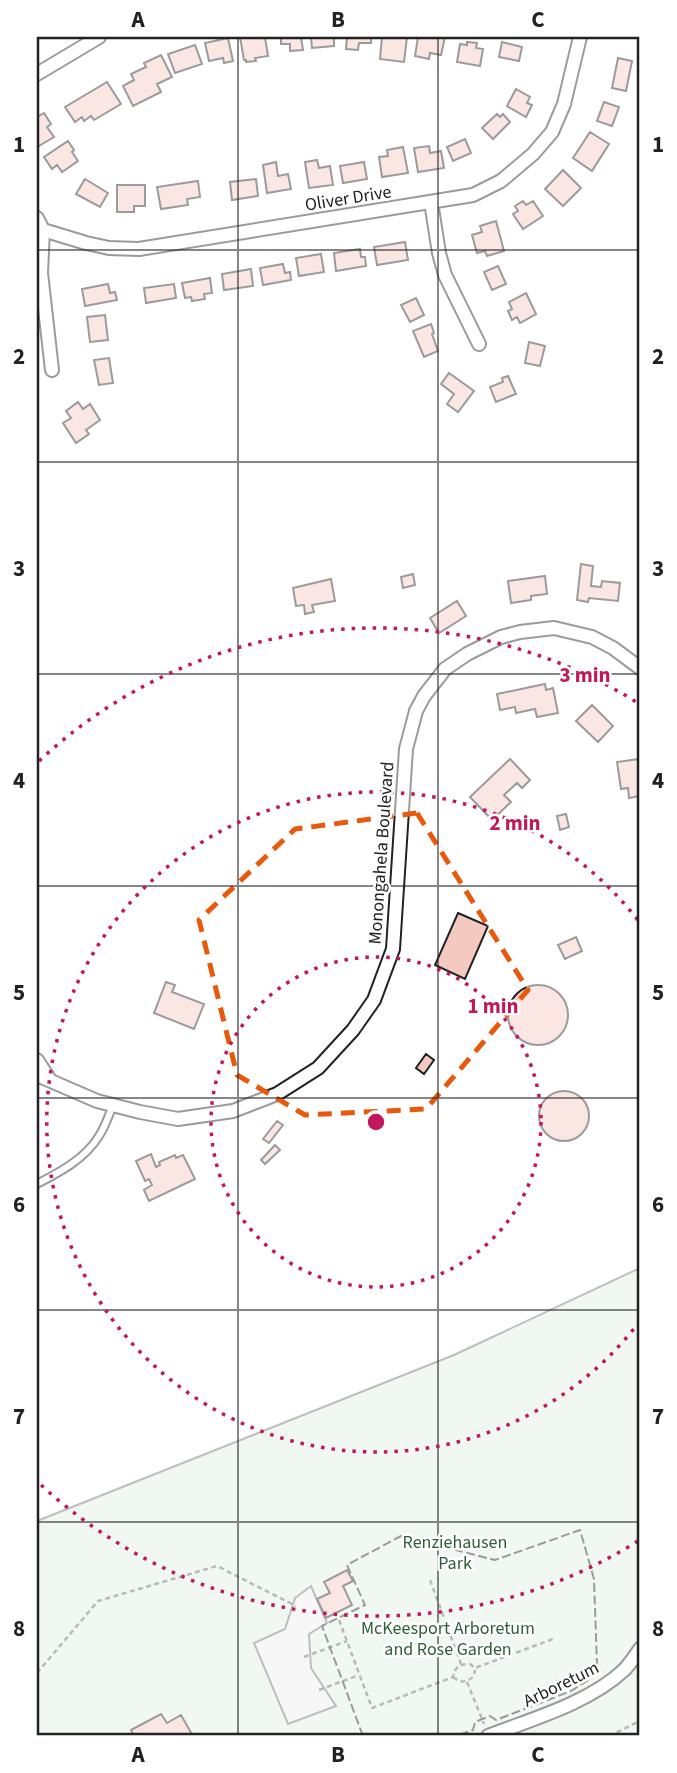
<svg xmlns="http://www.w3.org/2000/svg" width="677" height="1773" font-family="'Source Sans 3',sans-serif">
<rect width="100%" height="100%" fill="#fff"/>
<path fill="#e0efe3" stroke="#6f6f6f" stroke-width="2" d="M640 1268V1736H37V1521L454 1355Z"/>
<path fill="#ededed" stroke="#6f6f6f" stroke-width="2" d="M311 1586 327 1623 309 1634 311 1668 336 1706 288 1724 254 1643 285 1629 295 1598Z"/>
<path fill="#f3c9c0" stroke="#222" stroke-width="2" d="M240 37H265L268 56 255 58 256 61 246 62V60H244Z
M281 37H301L303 50 290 51V44H281Z
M311 37H334V46L312 48Z
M347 37H371V43H359L358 50 346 49Z
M382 37H407L404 62 380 59Z
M418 37H445L441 55 430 53 429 59 415 56Z
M228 38 233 61 224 63 223 58 209 61 205 43Z
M467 42 477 43 476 48 483 49 480 66 457 62 460 44 467 45Z
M502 42 522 47 519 61 499 57Z
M195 45 202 64 175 73 168 54Z
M161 55 172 77 157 84 161 92 133 106 123 86 134 80 131 74 146 67 144 63Z
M618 58 632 61 626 91 612 88Z
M107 82 121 104 94 120 91 116 84 121 82 117 75 122 65 107Z
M516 89 530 97 527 103 532 105 526 117 507 106Z
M604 102 619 107 612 126 597 121Z
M44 113 51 124 47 127 54 137 37 147V117Z
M497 114 500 117 503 114 510 122 493 139 482 128Z
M590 132 609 144 592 171 573 158Z
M465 139 471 153 453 161 447 147Z
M68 141 74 150 72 152 78 161 62 172 57 165 52 169 44 157Z
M429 146 430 153 441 151 444 168 418 172 414 148Z
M403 147 408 173 382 177 379 157 388 156 387 150Z
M317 160 319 168 330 166 333 185 309 188 305 162Z
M276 162 278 176 288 174 291 189 267 193 263 165Z
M364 162 367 179 343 183 340 166Z
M563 170 581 188 563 206 545 189Z
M85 179 108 193 100 207 76 194Z
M256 179 258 196 232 200 230 182Z
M198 181 200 197 187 199 188 205 161 209 157 187Z
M117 185H145V206H134V212H117Z
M523 201 526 205 533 201 543 216 523 229 513 214 518 211 515 206Z
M496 221 504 251 487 256 485 251 477 253 472 235 482 232 480 226Z
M405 242 408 260 377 265 374 247Z
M360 249 361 257H365L366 266 336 271 334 253Z
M321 254 324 272 299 276 296 258Z
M283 264 285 273 290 272 291 280 263 285 260 268Z
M498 266 506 284 492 290 484 272Z
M251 269 253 286 224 290 222 274Z
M210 278 212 293 204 294 205 299 192 301 191 297 185 298 182 283Z
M108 284 110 293 115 292 117 300 85 306 82 289Z
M174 284 176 298 146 303 144 288Z
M526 293 536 314 520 323 517 317 512 320 508 311 512 309 509 302Z
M416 298 424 315 410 322 401 305Z
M105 315 108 340 90 342 87 317Z
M431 324 434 333 432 334 438 351 424 357 413 331Z
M529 342 545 346 540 366 525 363Z
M109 358 113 383 99 385 94 360Z
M449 373 474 391 458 412 447 404 454 394 441 384Z
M508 376 516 394 496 402 490 387 503 382 502 378Z
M78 402 83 409 90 404 100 420 86 430 89 434 76 443 63 423 71 418 66 411Z
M581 564 593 566 591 586 601 587 602 581 620 583 618 601 589 598 588 602 577 600Z
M413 574 415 585 403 588 401 577Z
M545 576 547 594 531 596V600L511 603 508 581Z
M331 579 335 601 312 605 314 612 305 614 304 605 296 606 293 588Z
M457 601 466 616 439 633 430 618Z
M545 684 546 690 553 688 558 713 537 717 535 709 516 713 515 707 500 710 497 694Z
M592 705 613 726 598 742 576 721Z
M510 759 530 780 522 788 517 783 504 795 511 802 492 820 470 797Z
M639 759 640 796 629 798 628 788 621 789 617 762Z
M566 814 569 827 560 830 557 816Z
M458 913 488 926 465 979 435 965Z
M576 937 582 951 565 959 558 945Z
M166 982 175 985 172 992 204 1004 194 1029 154 1013Z
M508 1015a30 30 0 1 1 60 0a30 30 0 1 1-60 0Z
M426 1054 434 1060 424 1074 416 1068Z
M539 1116a25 25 0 1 1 50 0a25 25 0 1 1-50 0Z
M277 1121 283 1125 269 1143 263 1139Z
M275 1145 280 1150 265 1164 261 1160Z
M151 1154 156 1167 160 1165 159 1162 175 1155 176 1158 183 1155 195 1179 149 1201 144 1190 152 1185 149 1179 145 1181 136 1161Z
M347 1570 353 1581 343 1586 352 1605 326 1618 317 1599 330 1593 324 1582Z
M161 1714 167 1723 181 1715 193 1736H134L131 1730Z"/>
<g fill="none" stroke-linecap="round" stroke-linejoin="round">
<g stroke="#222" stroke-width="10">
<path id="lane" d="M37 1184C60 1172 85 1159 99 1136 105 1127 109 1115 113 1105"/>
</g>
<g stroke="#222" stroke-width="16">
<path id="street" d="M37 74 99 37
M431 202 439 253 445 275 479 344
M37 218 43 230 86 243 109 248 139 249 473 195 501 181 533 154 552 132 564 104 580 37
M43 230 41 273 52 370
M37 1060 50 1080
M37 1075 97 1101 140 1112 178 1119 233 1111 277 1094 318 1068 353 1030 374 1000 393 949 406 749 416 711 424 696 445 669 467 654 501 637 520 632 554 628 592 637 613 648 640 668
M488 1736C532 1719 589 1703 624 1670 630 1664 635 1656 640 1649"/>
</g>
<path stroke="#646464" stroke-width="2.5" stroke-dasharray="5 3.5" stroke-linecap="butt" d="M430 1580 461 1664
M339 1620 372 1708 453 1677C455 1667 459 1664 470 1664L475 1668 553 1639
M304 1657 347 1641
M37 1673 98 1601 217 1566 296 1606
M453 1677C461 1683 466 1683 474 1676L475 1670
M467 1682 484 1724
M319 1690 359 1675
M609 1736 640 1721"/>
<use href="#lane" stroke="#fff" stroke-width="6"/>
<use href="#street" stroke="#fff" stroke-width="12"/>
<path stroke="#222" stroke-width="2" stroke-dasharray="9 3.5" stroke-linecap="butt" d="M363 1736 322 1626 365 1605 347 1565 401 1536 495 1560 580 1530 594 1579 597 1666 590 1679 571 1691 496 1720 490 1716 475 1722 473 1730 456 1736"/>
</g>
<path d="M0 0H677V1773H0ZM417 813 528 990 426 1109 305 1115 237 1075 199 920 295 829Z" fill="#fff" fill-opacity=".55" fill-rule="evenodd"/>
<path fill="none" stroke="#e8590c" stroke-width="5" stroke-dasharray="14 9" stroke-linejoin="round" d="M417 813 528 990 426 1109 305 1115 237 1075 199 920 295 829Z"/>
<path fill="none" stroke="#222" stroke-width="2" stroke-opacity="0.55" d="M238 37V1736M438 37V1736M37 250H640M37 462H640M37 674H640M37 886H640M37 1098H640M37 1310H640M37 1522H640"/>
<g fill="none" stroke="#c2185b" stroke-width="3.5" stroke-dasharray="3.5 7">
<circle cx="376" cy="1122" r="165"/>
<path d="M640 1321A330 330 0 1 1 640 923"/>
<path d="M638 1541A494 494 0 0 1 39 1483M39 761A494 494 0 0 1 638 703"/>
</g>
<g text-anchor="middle" stroke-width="5" stroke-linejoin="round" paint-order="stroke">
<g font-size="18" fill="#222" stroke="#fff">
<text transform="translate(348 198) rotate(-9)" y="6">Oliver Drive</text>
<text transform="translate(381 853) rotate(-86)" y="6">Monongahela Boulevard</text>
<text transform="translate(561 1684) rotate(-26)" y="6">Arboretum</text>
</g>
<g font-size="18" fill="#2f5e38" stroke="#fff">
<text x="455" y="1548">Renziehausen<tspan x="455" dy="21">Park</tspan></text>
<text x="448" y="1634">McKeesport Arboretum<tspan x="448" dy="21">and Rose Garden</tspan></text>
</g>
</g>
<circle cx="376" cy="1122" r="10" fill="#c2185b" stroke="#fff" stroke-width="3.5"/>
<g font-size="21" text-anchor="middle" font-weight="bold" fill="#c2185b" stroke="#fff" stroke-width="5" stroke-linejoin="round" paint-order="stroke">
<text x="585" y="682">3 min</text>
<text x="515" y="830">2 min</text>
<text x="493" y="1013">1 min</text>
</g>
<rect width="677" height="1773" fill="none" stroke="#ffffff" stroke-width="77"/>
<rect x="38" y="38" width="600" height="1696" fill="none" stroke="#222" stroke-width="2.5"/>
<g font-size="23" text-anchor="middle" font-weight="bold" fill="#222">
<text x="138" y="27">A</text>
<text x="338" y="27">B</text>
<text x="538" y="27">C</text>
<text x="19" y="152">1</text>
<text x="658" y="152">1</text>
<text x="19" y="364">2</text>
<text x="658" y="364">2</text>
<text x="19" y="576">3</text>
<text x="658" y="576">3</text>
<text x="19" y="788">4</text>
<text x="658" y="788">4</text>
<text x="19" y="1000">5</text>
<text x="658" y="1000">5</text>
<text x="19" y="1212">6</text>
<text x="658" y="1212">6</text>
<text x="19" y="1424">7</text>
<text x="658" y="1424">7</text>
<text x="19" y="1636">8</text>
<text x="658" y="1636">8</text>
<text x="138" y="1762">A</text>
<text x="338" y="1762">B</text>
<text x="538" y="1762">C</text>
</g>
</svg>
